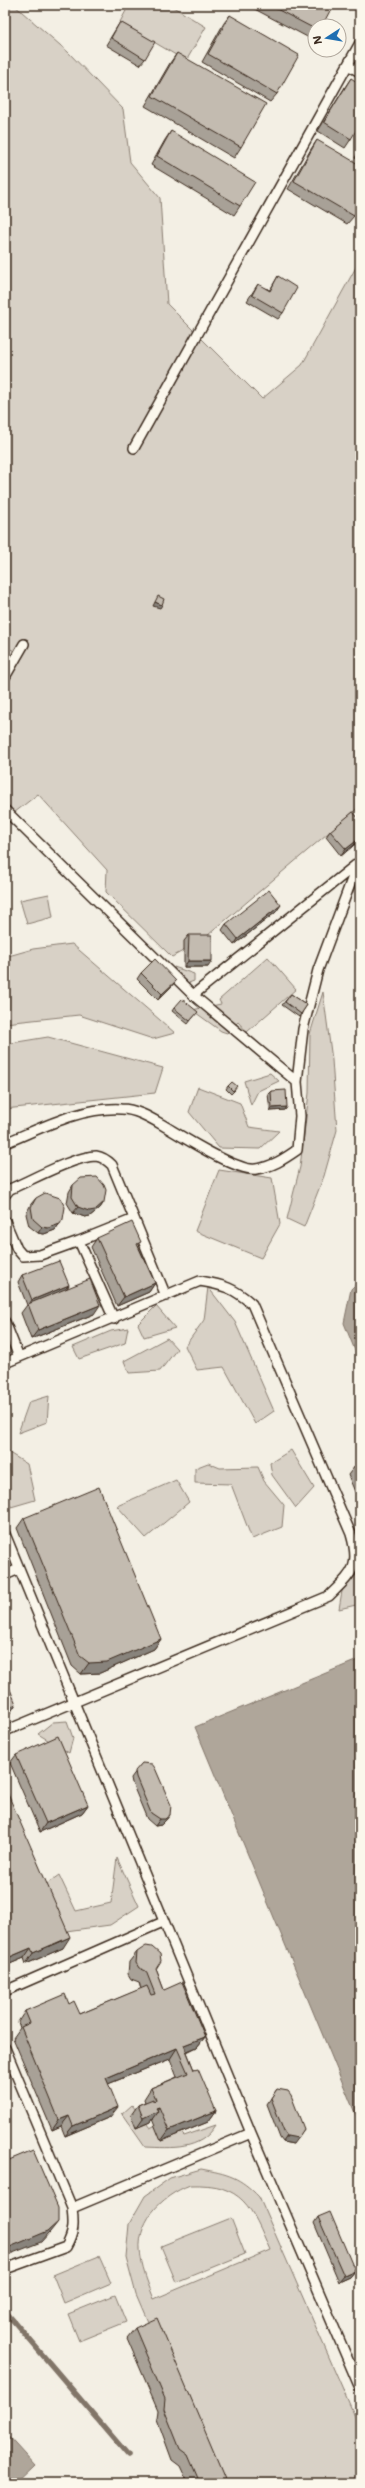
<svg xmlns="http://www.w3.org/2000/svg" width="365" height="2488" font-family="'Shantell Sans',sans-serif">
<rect width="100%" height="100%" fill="#f3efe4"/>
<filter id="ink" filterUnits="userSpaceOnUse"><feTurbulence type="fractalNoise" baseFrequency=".025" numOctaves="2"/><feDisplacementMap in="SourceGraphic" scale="8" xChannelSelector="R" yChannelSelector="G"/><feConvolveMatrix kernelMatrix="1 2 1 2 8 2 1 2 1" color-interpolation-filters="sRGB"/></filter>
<g filter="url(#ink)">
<path fill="#d8d1c6" stroke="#8a7e72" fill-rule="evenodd" d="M5 5H14L68 52 123 109 130 162 160 198 167 304 262 399 302 365 360 260V806L201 941 172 957 106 892 107 870 38 794 5 820V680L13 650 5 648Z
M129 5H170L206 27 186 61 120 22Z
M49 894 53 917 27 924 20 900Z
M72 944 175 1033 153 1039 79 1015 5 1023V957L33 949Z
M268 957 296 989 247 1032 238 1022 227 1033 221 1031 192 1010 221 1004 219 1000Z
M174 967 194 974V981L178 987Z
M323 992 332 1060 337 1130 324 1176 304 1227 287 1219 300 1167 309 1093 310 1034Z
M48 1037 163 1068 155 1093 5 1109V1044Z
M270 1073 279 1081 258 1091 251 1105 244 1081Z
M198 1087 240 1103 249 1127 279 1131 260 1149 219 1148 189 1112Z
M219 1170 272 1178 280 1224 261 1258 195 1231Z
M208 1287 235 1322 274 1411 255 1424 224 1367 197 1370 185 1346 204 1320Z
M156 1306 175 1328 144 1337 138 1324Z
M128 1328 125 1343 79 1359 73 1347 111 1331Z
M167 1338 177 1349 160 1371 129 1373 124 1361Z
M49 1396 47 1422 18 1433 29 1402Z
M291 1450 314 1488 296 1508 272 1475 270 1463Z
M6 1451 27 1464 35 1500 11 1507 5 1495Z
M208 1463 220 1468 258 1467 264 1481 284 1505 282 1527 252 1539 231 1484 195 1483V1468Z
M176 1480 189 1502 146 1538 117 1506Z
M360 1570V1604L339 1609 345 1573Z
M67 1721 73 1738 69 1753 38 1734 53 1722Z
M117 1858 139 1906 110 1925 66 1931 45 1885 59 1875 76 1911 111 1903Z
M132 2105 150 2128 168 2119 184 2136 216 2125C200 2151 172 2148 145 2147L122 2114Z
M201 2169C228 2174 240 2177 259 2197L360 2428V2483H217L136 2294 126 2257 129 2224 145 2196 170 2178ZM190 2185C243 2183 252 2208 270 2250L154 2299C149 2286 143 2272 141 2258 134 2223 161 2196 190 2185Z
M231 2218 245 2254 176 2282 161 2246Z
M99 2256 111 2283 64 2303 53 2275Z
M115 2295 126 2322 79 2341 68 2314Z"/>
<path fill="#afa69a" stroke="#817468" d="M360 1280V1363L344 1323 351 1289Z
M360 1659V2125L195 1727Z
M5 2433 35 2466 17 2483H5Z"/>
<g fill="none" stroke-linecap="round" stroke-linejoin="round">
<path stroke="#817468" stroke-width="5.5" d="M5 2311 128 2455"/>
<g stroke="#3b2a1e" stroke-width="12">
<path id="service" d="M348 65 360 72
M134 448 360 43
M5 677 24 644
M5 810 193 995
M297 1082 193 995 357 864
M5 1143C42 1128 80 1107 121 1109 135 1109 149 1117 161 1124 180 1135 237 1172 256 1169 272 1167 284 1159 297 1150L300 1116 297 1082 303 1029 318 970 358 863
M5 1195 10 1189C31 1180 75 1156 96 1156 103 1157 107 1160 112 1165L166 1296
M5 1221 17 1249 23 1256 40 1255 79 1241 114 1319
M79 1241 134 1219
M5 1322 19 1357
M5 1363 200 1281C224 1285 234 1288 252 1304L351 1534C361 1568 352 1573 329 1596L5 1731
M5 1534 251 2133 360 2388
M5 1575 19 1569
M5 1991 163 1922
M5 2048 72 2208C74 2224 74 2233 66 2247L8 2268
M72 2208 251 2133"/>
</g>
<use href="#service" stroke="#fbf7ec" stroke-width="9"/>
</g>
<path fill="#a8a197" stroke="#3b2a1e" d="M247 5H333L315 26V37L313 40Z
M230 15 277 94 270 102 202 62 224 23Z
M120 22 145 59 140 65 106 45Z
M177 53 241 147 234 158 145 106 170 63Z
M351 78V139L345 148 318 131 345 87Z
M171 131 240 206 234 215 151 165 165 140Z
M317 140 354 216 347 224 288 189 311 149Z
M360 149V161L355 158Z
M278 276 283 313 278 319 247 301 258 284 270 290Z
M330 831 360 840 341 856 326 837Z
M276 912 234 945 222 930 226 924Z
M189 935 208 967H184V941Z
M141 973 171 987 158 1000 137 979Z
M291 994 307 1005 299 1017 282 1005Z
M174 1008 195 1015 188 1024 172 1011Z
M228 1086 235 1090 231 1094 226 1089Z
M271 1091 287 1107 285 1110 270 1111 268 1094Z
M73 1185 104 1202 100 1208 90 1216 85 1217 73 1213 67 1203 69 1192Z
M36 1198 63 1219 55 1230 44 1234 38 1233 29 1226 26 1214 31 1204Z
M97 1238 138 1246 155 1283 149 1292 117 1306 91 1247Z
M22 1275 69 1285 67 1288 94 1314 31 1339 21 1313 27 1305 18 1282Z
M360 1464V1504L348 1475 355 1466Z
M24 1518 161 1639 154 1649 100 1673 81 1674 72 1666 17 1528Z
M16 1755 88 1805 82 1813 40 1832 10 1763Z
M142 1763 170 1815 165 1821 161 1825 155 1826 147 1819 132 1783 131 1778Z
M5 1793 63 1948 26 1964 24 1958 5 1966Z
M137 1952 156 1969 164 1990 205 2037 197 2047 187 2052 194 2070 216 2111 208 2122 161 2141 152 2119 150 2122 136 2128 131 2115 138 2105 145 2102 144 2099 151 2088 177 2077 170 2059 108 2084 110 2117 65 2136 61 2126 52 2130 13 2038 20 2028 18 2022 25 2011 69 2004 80 2014 141 1989 139 1982 131 1979 128 1974 129 1962Z
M277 2089 293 2144 283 2142 280 2138 267 2104Z
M318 2217 355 2271 350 2277 339 2282 314 2223Z
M135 2328 227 2483H188L180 2466 172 2460 157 2419 158 2410 127 2338Z"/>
<path fill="#88837b" stroke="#3b2a1e" d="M155 602 162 605 160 608 153 606Z
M360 838V840L341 856 346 849Z
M281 905 276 912 234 945 238 939Z
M188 961H212L208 967H184Z
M176 981 171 987 158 1000 162 994Z
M287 1107 285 1110 270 1111 272 1108Z
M104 1202 100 1208 90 1216 85 1217 73 1213 78 1207Z
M63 1219 55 1230 44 1234 38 1233 42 1227Z
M155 1283 149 1292 117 1306 124 1297Z
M69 1285 64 1292 28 1306 32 1300Z
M100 1305 94 1314 31 1339 38 1330Z
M161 1639 154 1649 100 1673 81 1674 89 1663Z
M16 1704 9 1715 5 1716V1709Z
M88 1805 82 1813 40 1832 46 1823Z
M170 1815 165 1821 161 1825 155 1826 160 1819Z
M70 1937 63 1948 26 1964 33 1953Z
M31 1948 24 1958 5 1966V1959Z
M205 2037 197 2047 180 2054 184 2045Z
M177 2048 170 2059 98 2088 106 2078Z
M118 2107 110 2117 65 2136 73 2126Z
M159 2107 156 2112 158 2111 150 2122 136 2128 143 2118 156 2108Z
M216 2111 208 2122 161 2141 169 2130Z
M69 2116 61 2126 52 2130 59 2120Z
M304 2129 293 2144 283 2142 287 2136Z
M58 2222 50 2232 41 2242 5 2256V2249Z
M355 2271 350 2277 339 2282 344 2276Z"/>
<path fill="#c3bbb0" stroke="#3b2a1e" d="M269 5H333L322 26H315V29Z
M230 15 299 55 277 94 208 54Z
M120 22 155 42 145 59 111 38Z
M177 53 266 104 241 147 152 96Z
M351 78 360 84V124L351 139 324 122Z
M171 131 255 182 240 206 157 156Z
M317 140 360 165V204L354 216 294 181Z
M278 276 297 288 283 313 252 295 258 284 270 291Z
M158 596 164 599 162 605 155 602Z
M353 812 360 820V838L346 849 330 831Z
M269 890 281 905 238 939 226 924Z
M189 935H212V961H188Z
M155 959 176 981 162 994 141 973Z
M291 994 307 1005 301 1014 285 1002Z
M182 999 198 1012 190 1021 174 1008Z
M232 1082 237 1086 233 1091 228 1086Z
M286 1090 287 1107 272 1108 271 1091Z
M97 1177 104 1185 106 1190 104 1202 95 1210 89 1211 78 1207 72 1197 73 1185 81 1178Z
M45 1193 60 1198 65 1207 63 1219 60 1224 48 1228 42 1227 33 1219 31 1207 36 1198Z
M132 1222 141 1242 137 1244 155 1283 124 1297 97 1238Z
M59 1261 69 1285 32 1300 22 1275Z
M90 1279 100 1305 38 1330 28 1304Z
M360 1464V1480L355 1466Z
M99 1487 161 1639 107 1662 89 1663 80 1656 24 1518Z
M5 1677 16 1704 5 1709Z
M58 1736 88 1805 46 1823 16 1755Z
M142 1763 152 1764 155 1768 171 1805 170 1815 165 1819H160L151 1813 136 1777 135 1771Z
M7 1792 70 1937 33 1953 31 1948 5 1959V1793Z
M146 1946 152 1947 160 1954 161 1961 156 1969 164 1990 182 1982 205 2037 184 2045 194 2070 198 2069 216 2111 169 2130 159 2107 156 2108 158 2111 143 2118 138 2105 153 2099V2101L156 2100 151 2088 188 2073 177 2048 106 2078 118 2107 73 2126 69 2116 59 2120 21 2027 30 2023 25 2011 65 1994 69 2004 74 2001 80 2014 147 1986 151 1995 155 1994 146 1971 139 1968 136 1963 137 1952Z
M277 2089 288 2091 291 2095 304 2129 298 2138 287 2136 284 2132 271 2098Z
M33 2150 58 2208V2222L48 2231 5 2249V2169L9 2160Z
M330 2212 355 2271 344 2276 318 2217Z
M157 2318 227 2483H200L188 2455 180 2449 164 2409 165 2399 135 2328Z"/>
</g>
<rect width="365" height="2488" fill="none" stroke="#fbf7ec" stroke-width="20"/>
<rect x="10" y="10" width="345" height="2468" fill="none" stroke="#3b2a1e" stroke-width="1.5" filter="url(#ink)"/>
<g transform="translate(327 38) rotate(258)"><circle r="19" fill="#fbf7ec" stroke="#aea59a"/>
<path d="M0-3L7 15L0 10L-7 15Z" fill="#1f6fb2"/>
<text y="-6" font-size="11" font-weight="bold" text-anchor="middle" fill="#3b2a1e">N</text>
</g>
</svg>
